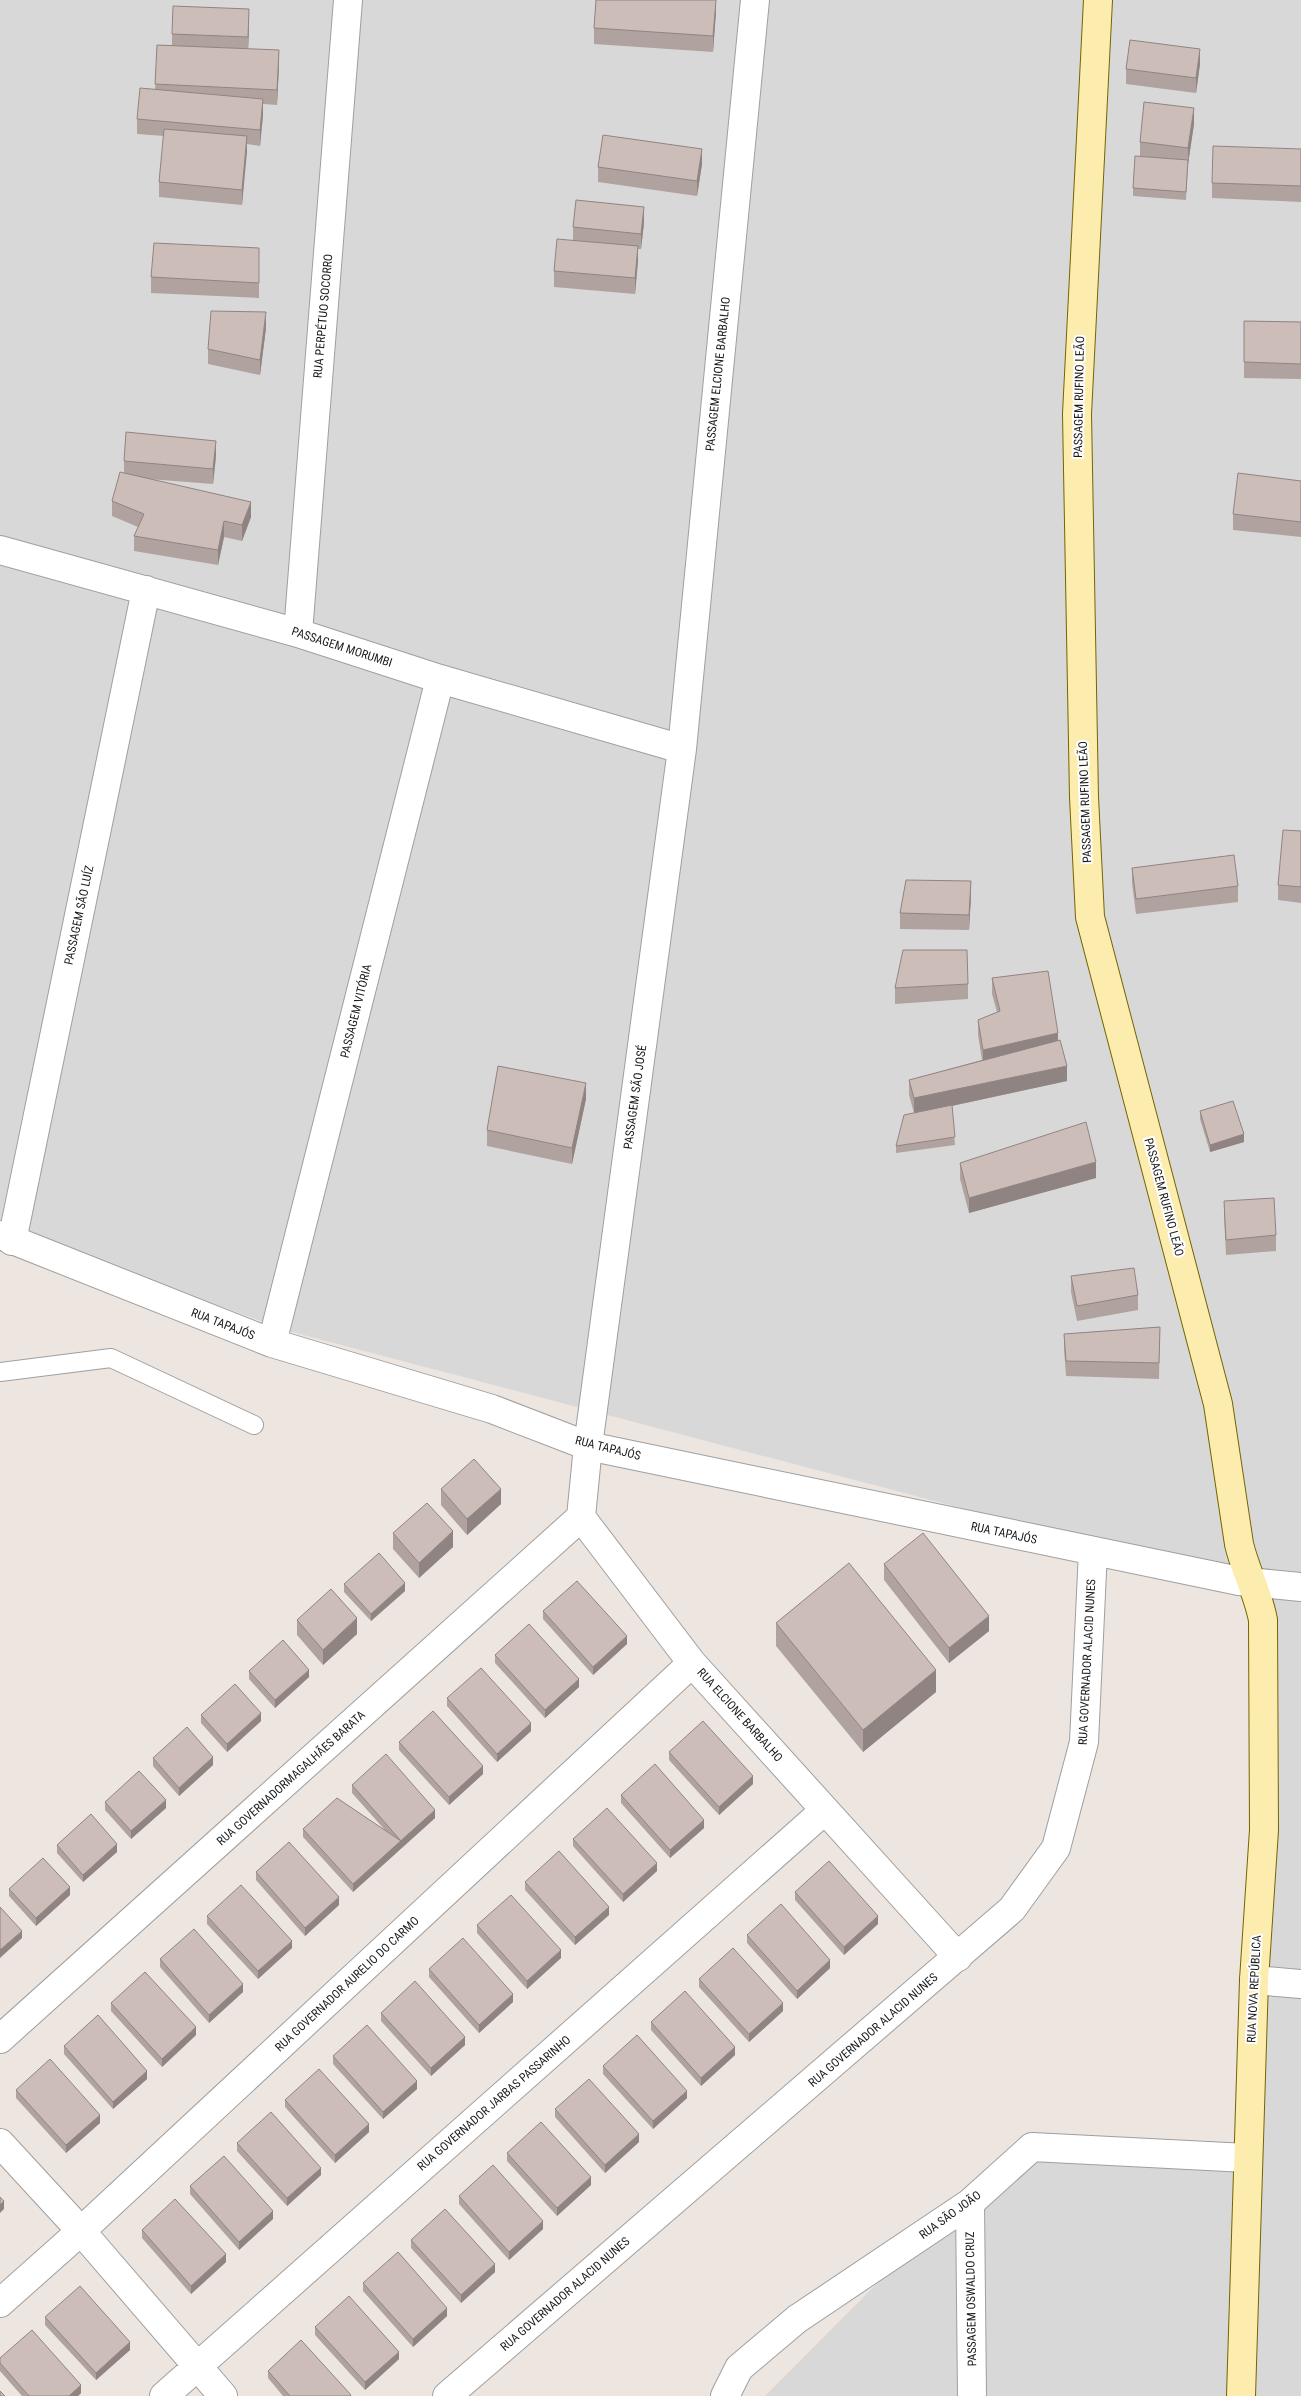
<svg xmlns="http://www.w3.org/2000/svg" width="1301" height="2396" font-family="'Roboto Condensed',sans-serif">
<rect width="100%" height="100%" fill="#ede5df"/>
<path fill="#d9d8d8" d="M0 0H1301V2396H765L1001 2159 1260 2164 1251 1591 1239 1581 288 1331 0 1226Z"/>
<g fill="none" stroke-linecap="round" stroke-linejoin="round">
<g stroke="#9f9f9f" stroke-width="20">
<path id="lane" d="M0 1372 111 1358 254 1425"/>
</g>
<g stroke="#9f9f9f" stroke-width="30">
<path id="street" d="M755 0 682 749 588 1446 581 1517 692 1663 958 1957
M0 550 298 633 440 679 682 749
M298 633 348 0
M0 1235 272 1343 492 1409 588 1446 1239 1581 1301 1587
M12 1241 146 590
M272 1343 440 679
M1254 1980 1301 1984
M0 2039 581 1517
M0 2143 81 2231 223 2396
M970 2203 972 2396
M0 2303 81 2231 692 1663
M164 2396 825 1810
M447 2396 1012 1909 1056 1848 1084 1742 1093 1551
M725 2396 739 2368 797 2319 970 2203 1032 2147 1247 2158"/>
</g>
<g stroke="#746400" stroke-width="30">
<path id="secondary" d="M1098 0 1077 414 1084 797 1090 917 1218 1404 1239 1544C1245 1570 1258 1593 1263 1620L1264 1830 1254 1980 1241 2396"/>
</g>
<use href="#lane" stroke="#fff" stroke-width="18"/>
<use href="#street" stroke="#fff" stroke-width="28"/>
<use href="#secondary" stroke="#fcedae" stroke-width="28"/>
</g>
<path fill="#b0a39f" d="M716 12 713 52 594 44V28Z
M249 25 248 49 279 65 277 105 263 104V115L260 146 247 144 242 205 159 197V182L164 136 137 134V119L155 90 157 45H172V34Z
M1200 64 1196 93 1126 84V69Z
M1194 124 1188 164 1186 200 1133 196V188L1140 157V142Z
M1301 149V202L1212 198V183Z
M702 164 697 196 598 182V167Z
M644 223 641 249H638V261L635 294 554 287V271L573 240V227Z
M259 248V298L151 293V277Z
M1244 321 1301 322V379L1244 378Z
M266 328 260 375 208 364V349Z
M216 456 213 484 148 479 251 517 242 541 224 537 218 565 134 551V536L138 527 112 516V501L124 473V461Z
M1301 481V537L1233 530V514Z
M1301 831V903L1278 900V885Z
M1132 868 1238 886V902L1136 914 1132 883Z
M971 896 969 930 900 929V913Z
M992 978 1058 1040 1067 1081 952 1106 955 1145 896 1153V1146L914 1113 909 1095V1080L982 1060 978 1035V1020L997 1012 992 994Z
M968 984V999L895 1004V988Z
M586 1099 572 1164 487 1146V1130Z
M1200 1111 1244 1142 1210 1152 1200 1119Z
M960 1163 1096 1178 969 1213 960 1179Z
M1224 1201 1276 1235V1251L1226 1255 1224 1216Z
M1071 1276 1138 1295V1310L1077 1321 1071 1292Z
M1160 1327 1159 1379 1066 1376 1064 1349V1334Z
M441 1489 501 1504 467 1535 441 1505Z
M393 1533 453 1547 419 1578 393 1549Z
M884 1564 989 1631 949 1663 884 1580Z
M344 1584 405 1591 371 1621 344 1592Z
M543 1611 627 1644 593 1675 543 1619Z
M297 1620 357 1634 323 1665 297 1635Z
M776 1623 936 1692 863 1752 776 1646Z
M495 1655 579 1687 545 1718 495 1663Z
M249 1671 309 1677 275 1708 249 1679Z
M447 1698 531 1731 497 1762 447 1706Z
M201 1715 261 1721 227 1752 201 1723Z
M399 1742 483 1774 449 1805 399 1750Z
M669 1752 753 1784 719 1815 669 1760Z
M153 1758 213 1765 179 1796 153 1766Z
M352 1785 435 1818 353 1892 303 1837V1829H384L352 1793Z
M621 1795 704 1828 670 1858 621 1803Z
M105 1802 166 1808 131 1839 105 1810Z
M573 1839 657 1871 623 1902 573 1846Z
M57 1845 117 1852 83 1882 57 1853Z
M256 1872 339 1905 305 1936 256 1880Z
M525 1882 609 1915 575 1945 525 1890Z
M9 1889 70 1895 36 1926 9 1896Z
M795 1892 878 1924 844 1955 795 1900Z
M207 1916 292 1948 258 1979 207 1924Z
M477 1925 561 1958 527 1989 477 1933Z
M747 1935 830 1968 797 1999 747 1943Z
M160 1959 243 1992 209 2023 160 1967Z
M429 1969 513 2002 479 2033 429 1977Z
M699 1979 783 2011 749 2042 699 1987Z
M111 2003 196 2035 162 2067 111 2011Z
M381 2013 465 2045 431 2076 381 2021Z
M651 2022 735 2055 701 2086 651 2030Z
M64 2046 147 2079 113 2109 64 2054Z
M333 2056 417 2089 383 2119 333 2064Z
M603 2066 687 2098 653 2129 603 2074Z
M16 2090 100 2123 66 2153 16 2098Z
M285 2100 369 2132 335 2163 285 2107Z
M555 2109 639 2142 605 2173 555 2117Z
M237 2143 321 2175 287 2206 237 2151Z
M507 2153 591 2185 557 2216 507 2161Z
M190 2186 273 2219 239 2250 190 2194Z
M459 2196 543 2229 509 2260 459 2204Z
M142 2230 226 2262 191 2294 142 2238Z
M411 2240 495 2272 461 2303 411 2248Z
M363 2283 447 2316 413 2347 363 2291Z
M45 2317 130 2350 96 2380 45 2325Z
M315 2327 399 2359 365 2390 315 2335Z
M0 2358 81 2393 78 2396H22L0 2371Z
M268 2371 351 2396H283L268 2378Z"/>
<path fill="#908482" d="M716 0V12L713 52V36Z
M249 9V25L248 53V37Z
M1200 49V64L1196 93V78Z
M279 50V65L277 105V90Z
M263 99V115L260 146V130Z
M1194 108V124L1188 164V148Z
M247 136V152L242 205V190Z
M702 149V164L697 196V181Z
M644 207V223L641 249V234Z
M638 246V261L635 294V278Z
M266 312V328L260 375V360Z
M216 441V456L213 484V469Z
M251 502V517L242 541V525Z
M224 521V537L218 565V550Z
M971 881V896L969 930V915Z
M1058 1033V1048L983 1065V1050Z
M1067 1066V1081L914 1114V1098Z
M586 1083V1099L572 1164V1148Z
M1244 1134V1142L1210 1152V1145Z
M1096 1162V1178L969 1213V1198Z
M501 1489V1504L467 1535V1519Z
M453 1531V1547L419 1578V1563Z
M405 1583V1591L371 1621V1614Z
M989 1616V1631L949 1663V1648Z
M357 1618V1634L323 1665V1650Z
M627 1636V1644L593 1675V1667Z
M309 1670V1677L275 1708V1700Z
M936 1670V1692L863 1752V1730Z
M579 1679V1687L545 1718V1710Z
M261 1713V1721L227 1752V1744Z
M531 1723V1731L497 1762V1754Z
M213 1757V1765L179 1796V1788Z
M483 1766V1774L449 1805V1797Z
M753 1776V1784L719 1815V1807Z
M166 1800V1808L131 1839V1831Z
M435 1810V1818L353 1892V1884Z
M704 1820V1828L670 1858V1850Z
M117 1844V1852L83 1882V1875Z
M657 1863V1871L623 1902V1894Z
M70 1887V1895L36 1926V1918Z
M339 1897V1905L305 1936V1928Z
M609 1907V1915L575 1945V1937Z
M878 1916V1924L844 1955V1947Z
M22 1931V1938L0 1958V1950Z
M292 1941V1948L258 1979V1971Z
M561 1950V1958L527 1989V1981Z
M830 1960V1968L797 1999V1991Z
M243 1984V1992L209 2023V2015Z
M513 1994V2002L479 2033V2025Z
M783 2003V2011L749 2042V2034Z
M196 2027V2035L162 2067V2059Z
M465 2037V2045L431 2076V2068Z
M735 2047V2055L701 2086V2078Z
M147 2071V2079L113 2109V2102Z
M417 2081V2089L383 2119V2112Z
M687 2091V2098L653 2129V2121Z
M100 2115V2123L66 2153V2145Z
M369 2124V2132L335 2163V2155Z
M639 2134V2142L605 2173V2165Z
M321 2168V2175L287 2206V2198Z
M591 2177V2185L557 2216V2208Z
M4 2201V2209L0 2213V2205Z
M273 2211V2219L239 2250V2242Z
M543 2221V2229L509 2260V2252Z
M226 2254V2262L191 2294V2286Z
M495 2264V2272L461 2303V2295Z
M447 2308V2316L413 2347V2339Z
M130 2342V2350L96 2380V2373Z
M399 2352V2359L365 2390V2382Z
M81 2385V2393L78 2396H69Z"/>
<path fill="#cdbdb9" stroke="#908482" d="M596 0H716L713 36 594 28Z
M173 6 249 9 248 37 172 34Z
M1130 40 1200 49 1196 78 1126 69Z
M157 45 279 50 277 90 155 84Z
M140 88 263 99 260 130 137 119Z
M1144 102 1194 108 1188 148 1140 142Z
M164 129 247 136 242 190 159 182Z
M603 135 702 149 697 181 598 167Z
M1213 146 1301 149V186L1212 183Z
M1135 156 1188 160 1186 192 1133 188Z
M576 200 644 207 641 234 573 227Z
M557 239 638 246 635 278 554 271Z
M154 243 259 248V283L151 277Z
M211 311 266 312 260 360 208 349Z
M1244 321 1301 322V364L1244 362Z
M126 432 216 441 213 469 124 461Z
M120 472 251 502 242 525 224 521 218 550 134 536 144 514 112 501Z
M1238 473 1301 481V522L1233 514Z
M1283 830 1301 831V887L1278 885Z
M1234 855 1238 886 1136 899 1132 868Z
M906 880 971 881 969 915 900 913Z
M903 950H967L968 984 895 988Z
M1048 971 1058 1033 983 1050 978 1020 1000 1011 992 978Z
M1060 1040 1067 1066 914 1098 909 1080Z
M498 1066 586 1083 572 1148 487 1130Z
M1233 1101 1244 1134 1210 1145 1200 1111Z
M952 1105 955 1137 896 1146 904 1115Z
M1086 1122 1096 1162 969 1198 960 1163Z
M1274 1198 1276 1235 1226 1240 1224 1201Z
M1134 1268 1138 1295 1077 1306 1071 1276Z
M1160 1327 1159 1363 1066 1361 1064 1334Z
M474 1459 501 1489 467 1519 441 1489Z
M427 1503 453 1531 419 1563 393 1533Z
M923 1533 989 1616 949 1648 884 1564Z
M379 1553 405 1583 371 1614 344 1584Z
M849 1563 936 1670 863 1730 776 1623Z
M577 1581 627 1636 593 1667 543 1611Z
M331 1589 357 1618 323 1650 297 1620Z
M529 1624 579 1679 545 1710 495 1655Z
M283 1640 309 1670 275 1700 249 1671Z
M481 1668 531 1723 497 1754 447 1698Z
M235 1684 261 1713 227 1744 201 1715Z
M433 1711 483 1766 449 1797 399 1742Z
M703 1721 753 1776 719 1807 669 1752Z
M187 1727 213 1757 179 1788 153 1758Z
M386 1754 435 1810 353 1884 303 1829 337 1798 401 1841 352 1785Z
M655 1764 704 1820 670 1850 621 1795Z
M139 1771 166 1800 131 1831 105 1802Z
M607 1808 657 1863 623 1894 573 1839Z
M91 1814 117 1844 83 1875 57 1845Z
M289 1842 339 1897 305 1928 256 1872Z
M559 1851 609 1907 575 1937 525 1882Z
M43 1858 70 1887 36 1918 9 1889Z
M829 1861 878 1916 844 1947 795 1892Z
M241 1885 292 1941 258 1971 207 1916Z
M511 1895 561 1950 527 1981 477 1925Z
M781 1904 830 1960 797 1991 747 1935Z
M0 1907 22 1931 0 1950Z
M194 1929 243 1984 209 2015 160 1959Z
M463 1938 513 1994 479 2025 429 1969Z
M733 1948 783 2003 749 2034 699 1979Z
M145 1972 196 2027 162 2059 111 2003Z
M415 1981 465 2037 431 2068 381 2013Z
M685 1991 735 2047 701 2078 651 2022Z
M98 2015 147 2071 113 2102 64 2046Z
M367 2025 417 2081 383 2112 333 2056Z
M637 2035 687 2091 653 2121 603 2066Z
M50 2059 100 2115 66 2145 16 2090Z
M319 2069 369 2124 335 2155 285 2100Z
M589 2079 639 2134 605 2165 555 2109Z
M271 2112 321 2168 287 2198 237 2143Z
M541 2122 591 2177 557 2208 507 2153Z
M224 2156 273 2211 239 2242 190 2186Z
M493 2165 543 2221 509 2252 459 2196Z
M0 2197 4 2201 0 2205Z
M175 2199 226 2254 191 2286 142 2230Z
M445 2209 495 2264 461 2295 411 2240Z
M398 2252 447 2308 413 2339 363 2283Z
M80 2286 130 2342 96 2373 45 2317Z
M349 2296 399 2352 365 2382 315 2327Z
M32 2330 81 2385 69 2396H29L0 2363V2358Z
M301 2340 351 2395 350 2396H290L268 2371Z
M0 2391 5 2396H0Z"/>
<g text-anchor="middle" stroke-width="4" stroke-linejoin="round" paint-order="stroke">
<g font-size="12" fill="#1b1b1b" stroke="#fff">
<text transform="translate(323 316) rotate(-85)" y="4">RUA PERPÉTUO SOCORRO</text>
<text transform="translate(718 374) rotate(-84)" y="4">PASSAGEM ELCIONE BARBALHO</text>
<text transform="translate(1079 397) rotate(-89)" y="4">PASSAGEM RUFINO LEÃO</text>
<text transform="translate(342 647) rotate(18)" y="4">PASSAGEM MORUMBI</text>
<text transform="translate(1085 802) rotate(-92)" y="4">PASSAGEM RUFINO LEÃO</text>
<text transform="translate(79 915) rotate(-78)" y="4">PASSAGEM SÃO LUÍZ</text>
<text transform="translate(356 1011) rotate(-76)" y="4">PASSAGEM VITÓRIA</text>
<text transform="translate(635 1097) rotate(-82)" y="4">PASSAGEM SÃO JOSÉ</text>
<text transform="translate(1164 1197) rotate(75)" y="4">PASSAGEM RUFINO LEÃO</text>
<text transform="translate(223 1324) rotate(21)" y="4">RUA TAPAJÓS</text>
<text transform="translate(608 1448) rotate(14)" y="4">RUA TAPAJÓS</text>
<text transform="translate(1004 1533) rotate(12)" y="4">RUA TAPAJÓS</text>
<text transform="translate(1087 1662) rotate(-87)" y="4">RUA GOVERNADOR ALACID NUNES</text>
<text transform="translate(740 1715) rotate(48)" y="4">RUA ELCIONE BARBALHO</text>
<text transform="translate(291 1778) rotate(-42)" y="4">RUA GOVERNADORMAGALHÃES BARATA</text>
<text transform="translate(347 1984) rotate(-43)" y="4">RUA GOVERNADOR AURELIO DO CARMO</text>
<text transform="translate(1254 1989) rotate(-87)" y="4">RUA NOVA REPÚBLICA</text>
<text transform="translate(873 2030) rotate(-41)" y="4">RUA GOVERNADOR ALACID NUNES</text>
<text transform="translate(494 2103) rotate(-41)" y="4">RUA GOVERNADOR JARBAS PASSARINHO</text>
<text transform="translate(950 2215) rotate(-36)" y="4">RUA SÃO JOÃO</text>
<text transform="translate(565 2294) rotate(-41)" y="4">RUA GOVERNADOR ALACID NUNES</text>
<text transform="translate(971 2299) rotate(-91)" y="4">PASSAGEM OSWALDO CRUZ</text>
</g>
</g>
</svg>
